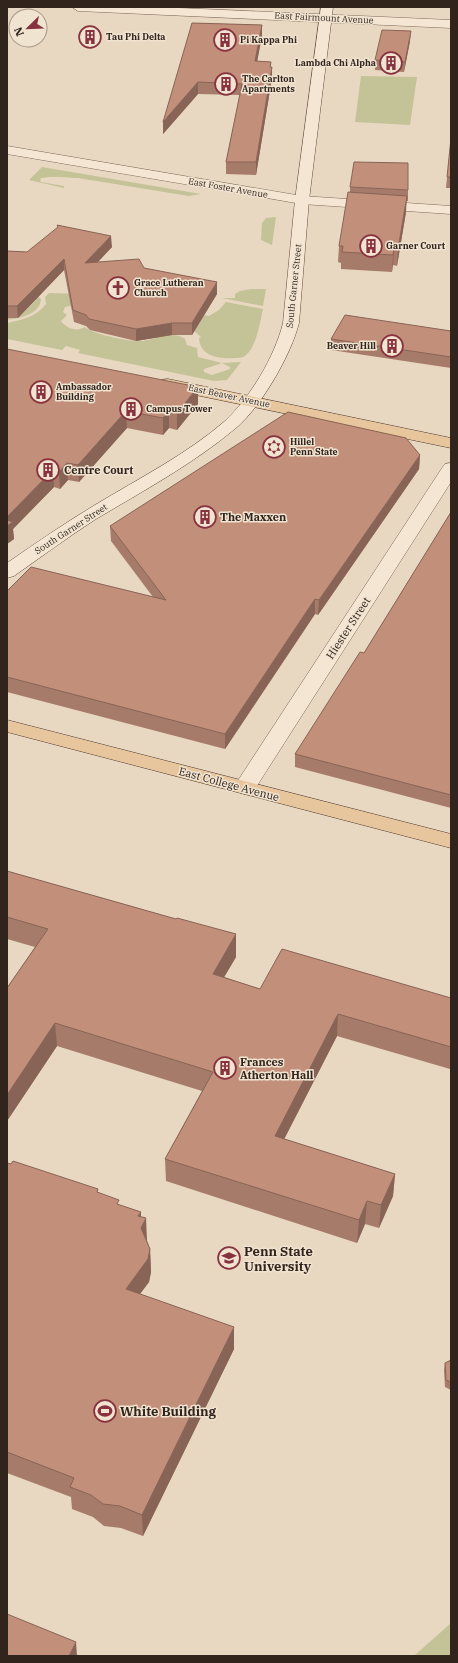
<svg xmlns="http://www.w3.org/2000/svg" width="458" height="1663" font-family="'IBM Plex Serif',serif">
<rect width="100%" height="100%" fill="#e8d7c1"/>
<path fill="#c4c397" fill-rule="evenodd" d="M361 76 417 77 410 125 355 122Z
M42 167 201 194 189 196 78 178C70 178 46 175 40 179L41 182 64 186V188L29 180Z
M276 217 272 245 261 240 262 223 266 218Z
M251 289H266L263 306 222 298H235V294L240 291Z
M49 293 84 294 78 304 65 307 63 312 67 315 61 321C67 329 77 332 85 327 94 335 131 342 143 341 156 339 173 330 185 339L187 345 197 348 198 357 222 363 241 362 227 380 214 381 78 353 80 350 66 346 62 350 7 339V323C22 320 36 317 46 304L45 297ZM222 363 230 367V369L212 375 204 372V369Z
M31 296H37L41 299C40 315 19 318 7 320V318H18L36 300Z
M226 302 263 309C260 321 257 346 246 355 244 358 238 358 235 358 220 359 200 357 199 338L201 337 194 331 198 314 209 316 219 310Z
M451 1623V1656H415V1655Z"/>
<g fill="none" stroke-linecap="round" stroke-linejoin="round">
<g stroke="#7f695b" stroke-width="1">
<path id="street" d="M72 7H157L451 20V28L78 11Z
M7 146 302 196 451 206V214L302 204 7 154Z
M451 463V482L253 792 245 794 237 792 234 787 237 782 442 468 445 464Z"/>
</g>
<g stroke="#614b3e" stroke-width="1">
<path id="secondary" d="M321 7H333L309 200 299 323C291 355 261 407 236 428 193 464 143 491 96 519 68 537 41 557 14 576L7 578V563C36 543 65 523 95 505 138 479 187 454 225 421 250 398 275 356 283 323L295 200Z"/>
</g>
<g stroke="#4d392f" stroke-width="1">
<path id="primary" d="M168 379 451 438V448L162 388 160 384 162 380Z
M7 720 451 834V848L7 732Z"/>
</g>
<use href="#street" fill="#f4e6d3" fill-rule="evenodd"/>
<use href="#secondary" fill="#f4e6d3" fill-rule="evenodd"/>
<use href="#primary" fill="#e7c69d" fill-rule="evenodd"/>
</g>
<path fill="#a77b6a" d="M192 23 262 25V36L257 61 271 62 270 67H272V78L256 175 226 174V162L240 95 198 94 163 134Z
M410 41 404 72 375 70V60Z
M451 138V188H446Z
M350 187 408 190V201H406V212L397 266 393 265 392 272 341 269V263L338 262 339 246 350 192Z
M112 247 97 262 144 268 217 294 192 335H172L136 341 90 330 86 326 74 322 64 270 18 318H7V251L27 252Z
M451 331V368L331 350V339Z
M7 349 198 404 177 430 169 428 163 435 127 428 79 482 68 480 60 489 54 487 13 529 14 539 7 544Z
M420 455 419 469 318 615 315 614 225 749 7 692V591L153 597 111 541 110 526Z
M451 512V808L295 767V754L364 653 435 538Z
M7 871 176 919 236 934V957L224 977 260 989 451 998V1066L450 1069 337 1036 284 1139 395 1174 393 1196 379 1228 365 1224 357 1243 166 1181 165 1159 202 1091 57 1046 7 1121V988L35 947 7 939Z
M7 1163 99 1193 119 1205 141 1212V1217L147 1241 150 1249 151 1272 149 1282 140 1294 234 1349 143 1536 121 1528 104 1526 93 1517 72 1509 71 1497 7 1473Z
M451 1360V1390L445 1387 444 1370 445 1363Z"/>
<path fill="#886456" d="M262 25V36L255 73V61Z
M411 31 410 41 404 72 405 62Z
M272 67V78L256 175V162Z
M198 82V94L163 134V122Z
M407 196 406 212 397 266 398 249Z
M111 236 112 247 86 275 85 263Z
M394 248 393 265 392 272 393 255Z
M64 259V270L18 318 17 306Z
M217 282V294L192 335V323Z
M172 323V335L136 341V329Z
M198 387V404L177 430V413Z
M126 411 127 428 79 482 78 465Z
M169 411V428L163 435V418Z
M420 455 419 469 318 615 319 600Z
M67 463 68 480 60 489 59 472Z
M53 470 54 487 13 529 14 539 7 544V517Z
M315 599V614L225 749V734Z
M236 934V957L213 996V974Z
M338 1014 337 1036 274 1159 275 1136Z
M55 1023 57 1046 7 1121V1095Z
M451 1057V1066L450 1069Z
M395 1174 393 1196 379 1228 381 1205Z
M367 1201 365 1224 357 1243 359 1220Z
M141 1212V1227L146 1218 147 1241 142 1250 138 1216Z
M150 1249 151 1272 149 1282 127 1311 126 1289Z
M234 1327V1349L143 1536 142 1515Z
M76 1642 77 1656H69Z"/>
<path fill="#c28f7b" stroke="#886456" d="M192 23 262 25 255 61 271 62 270 67H272L256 162H226L242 84 198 82 163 122Z
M382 30 411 31 405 62 375 60Z
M451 138V177H447Z
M354 162 408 163V190L350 187Z
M348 192 407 196 398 249 394 248 393 255 342 252 343 246H339Z
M57 225 111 236 85 263 139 259 144 268 217 282 192 323H172L136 329 89 319 86 315 73 310 64 259 17 306H7V251L27 252 58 227Z
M345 315 451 331V357L331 339Z
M7 349 198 387 177 413 169 411 163 418 126 411 78 465 67 463 59 472 53 470 7 517V471L8 470H7Z
M288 412 406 438 420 455 319 600 315 599 225 734 7 677V591L31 567 166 600 110 526Z
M451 512V795L295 754 360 652 364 653 435 538Z
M7 520 13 522 7 526Z
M7 871 176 919 177 918 236 934 213 974 260 989 282 949 451 998V1047L338 1014 275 1136 395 1174 381 1205 367 1201 359 1220 165 1159 213 1072 55 1023 7 1095V988L48 929 7 917Z
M13 1161 98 1189 97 1192 119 1200 117 1204 141 1212 138 1216 146 1218 141 1228 150 1249 148 1259 126 1289 234 1327 142 1515 120 1506 103 1504 91 1495 70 1487 74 1478 7 1452V1163L11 1164Z
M451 1360V1382L446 1380 445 1363Z
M7 1614 76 1642 69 1656H7Z"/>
<defs>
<g id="building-ring" transform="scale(1.15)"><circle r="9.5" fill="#f0e3d0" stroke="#87323e" stroke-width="1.5"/><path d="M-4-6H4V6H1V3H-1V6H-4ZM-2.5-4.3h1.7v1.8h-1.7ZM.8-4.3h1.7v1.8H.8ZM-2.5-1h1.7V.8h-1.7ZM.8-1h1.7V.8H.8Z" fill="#87323e"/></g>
<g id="church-ring" transform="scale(1.15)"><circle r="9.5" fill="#f0e3d0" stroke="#87323e" stroke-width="1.5"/><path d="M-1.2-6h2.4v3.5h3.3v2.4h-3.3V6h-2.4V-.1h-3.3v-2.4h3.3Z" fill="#87323e"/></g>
<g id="synagogue-ring" transform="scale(1.15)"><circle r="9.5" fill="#f0e3d0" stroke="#87323e" stroke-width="1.5"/><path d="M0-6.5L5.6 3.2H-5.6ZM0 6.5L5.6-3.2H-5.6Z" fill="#87323e"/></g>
<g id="university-ring" transform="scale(1.15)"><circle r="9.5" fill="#f0e3d0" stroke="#87323e" stroke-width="1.5"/><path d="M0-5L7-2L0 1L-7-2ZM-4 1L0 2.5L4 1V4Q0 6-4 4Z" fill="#87323e"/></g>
<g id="stadium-ring" transform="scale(1.15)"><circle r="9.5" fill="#f0e3d0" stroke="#87323e" stroke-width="1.5"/><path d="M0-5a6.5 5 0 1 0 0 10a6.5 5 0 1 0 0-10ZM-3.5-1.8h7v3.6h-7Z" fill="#87323e"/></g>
</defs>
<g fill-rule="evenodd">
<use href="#building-ring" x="90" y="37"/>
<use href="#building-ring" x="225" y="40"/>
<use href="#building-ring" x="391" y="63"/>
<use href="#building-ring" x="226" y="84"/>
<use href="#building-ring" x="371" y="246"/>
<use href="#church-ring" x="118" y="288"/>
<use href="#building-ring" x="392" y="346"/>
<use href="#building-ring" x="41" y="392"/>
<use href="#building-ring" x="131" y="409"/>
<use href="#synagogue-ring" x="274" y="447"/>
<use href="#building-ring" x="48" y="470"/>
<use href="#building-ring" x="205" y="517"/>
<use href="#building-ring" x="225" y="1068"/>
<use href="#university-ring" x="229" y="1258"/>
<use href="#stadium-ring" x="105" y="1411"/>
</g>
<g text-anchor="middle" stroke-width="3" stroke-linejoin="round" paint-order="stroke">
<g font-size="9" fill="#31241d" stroke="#f0e3d0">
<text transform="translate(324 18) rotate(3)" y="3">East Fairmount Avenue</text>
<text transform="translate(228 188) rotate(10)" y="3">East Foster Avenue</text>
<text transform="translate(294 286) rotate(-84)" y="3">South Garner Street</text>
<text transform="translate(229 396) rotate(12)" y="3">East Beaver Avenue</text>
<text transform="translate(71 529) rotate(-33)" y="3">South Garner Street</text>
</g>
<g font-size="9" font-weight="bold" fill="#31241d" stroke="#f0e3d0" text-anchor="start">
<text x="106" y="40">Tau Phi Delta</text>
<text x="240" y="43">Pi Kappa Phi</text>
<text x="376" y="66" text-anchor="end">Lambda Chi Alpha</text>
<text x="242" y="82">The Carlton<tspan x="242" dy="10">Apartments</tspan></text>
<text x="386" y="249">Garner Court</text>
<text x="134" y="286">Grace Lutheran<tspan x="134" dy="10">Church</tspan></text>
<text x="376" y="349" text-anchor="end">Beaver Hill</text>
<text x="56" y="390">Ambassador<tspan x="56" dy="10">Building</tspan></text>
<text x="146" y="412">Campus Tower</text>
<text x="290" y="445">Hillel<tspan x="290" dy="10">Penn State</tspan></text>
</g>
<g font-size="11" font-weight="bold" fill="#31241d" stroke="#f0e3d0" text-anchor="start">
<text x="64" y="474">Centre Court</text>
<text x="220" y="521">The Maxxen</text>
<text x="240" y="1066">Frances<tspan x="240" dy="13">Atherton Hall</tspan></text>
</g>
<g font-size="11" fill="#31241d" stroke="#f0e3d0">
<text transform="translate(348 628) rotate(-57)" y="4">Hiester Street</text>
<text transform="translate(229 784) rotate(15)" y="4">East College Avenue</text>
</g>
<g font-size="13" font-weight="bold" fill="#31241d" stroke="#f0e3d0" text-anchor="start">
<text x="244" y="1256">Penn State<tspan x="244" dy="15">University</tspan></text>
<text x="120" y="1416">White Building</text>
</g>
</g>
<rect width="458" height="1663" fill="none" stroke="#31241d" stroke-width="16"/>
<g transform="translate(28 28) rotate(247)"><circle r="19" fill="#f0e3d0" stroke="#a49788"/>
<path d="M0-3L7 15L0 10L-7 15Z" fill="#87323e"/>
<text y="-6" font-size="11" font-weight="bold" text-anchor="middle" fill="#31241d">N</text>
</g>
</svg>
